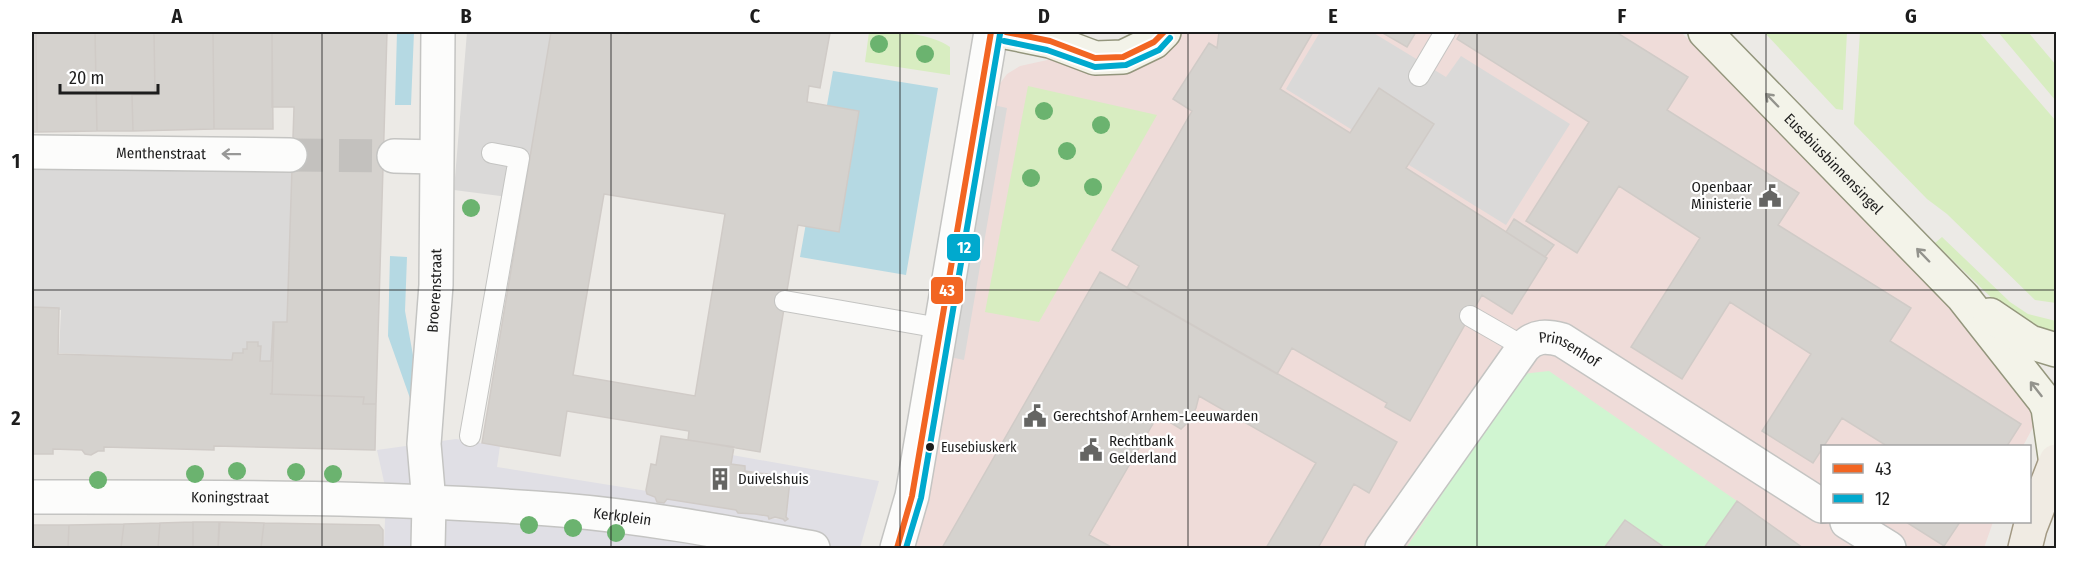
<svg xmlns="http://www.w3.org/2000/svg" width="2088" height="580" font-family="'Fira Sans Condensed',sans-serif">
<rect width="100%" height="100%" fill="#eceae6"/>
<path fill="#efdcd9" d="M1175 32H1681L1968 327 2040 414 2023 446H1822V522H1993L1984 548H915L923 516 998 86 1007 74 1020 66Z"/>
<path fill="#d8edc1" d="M869 32C893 31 930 33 950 47V75L865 62Z
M1764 32H1847L1843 110 1836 109Z
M1860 32H1979L2056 121V303L2035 300 1947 214 1927 199 1854 124Z
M1998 32H2028L2056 65V101Z
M1028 86 1157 115 1039 322 985 312Z
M1942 237 2010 302 2028 314 2056 321V332L2037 330 2003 309 1935 243Z"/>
<path fill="#d0f5d1" d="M1549 371 1737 501 1704 548H1665L1625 520 1604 548H1406L1522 374Z"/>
<path fill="#dad9d8" d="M467 32H551L524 199 454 190Z
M1320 32H1372L1446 77 1461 56 1570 124 1506 225 1286 89Z
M993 105 1007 108 964 360 950 357Z
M32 162 294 169 286 363 59 353 61 310 32 308Z"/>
<path fill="#e0dfe5" d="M456 439 500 446 497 467 647 491V494L655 497 658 502 664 503 667 499 736 510 738 513 755 514 768 516 769 518 783 519 785 521 787 519 786 517 790 480 792 478 745 471V466L731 464 732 455 879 481 860 548H384L386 491 377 450Z"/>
<path fill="#b5d9e3" d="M397 32H414L411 105H395Z
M833 71 938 88 906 275 800 257Z
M390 256 407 257 405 311 422 405 411 401 388 336Z"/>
<path fill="#d5d2ce" stroke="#d0cbc7" stroke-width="1.5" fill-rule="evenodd" d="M32 32H36L37 132H32Z
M36 32H95L97 131 37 132Z
M95 32H154L155 95H132L133 131H97Z
M154 32H213L214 129 133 131 132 95H155Z
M213 32H272L273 129H214Z
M272 32H387L376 404H363L364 397 270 394 272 393 274 324H273V322H287L294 107H272Z
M551 32H615L628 34 629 32H819L830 33 820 88 809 86 807 102 859 111 839 232 798 225 760 452 688 440 689 431 567 411 560 456 482 443ZM604 194 725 214 695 396 573 375Z
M1219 32H1313L1280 89 1350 133 1379 88 1434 124 1406 168 1547 258 1512 314 1482 295 1410 421 1385 407 1387 403 1292 348 1277 374 1127 288 1139 266 1112 250 1192 111 1173 99 1209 43 1217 48Z
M1381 32H1416L1407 47Z
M1461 32H1616L1688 77 1667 110 1799 193 1778 225 1911 308 1890 341 2021 424 2007 446H1887L1842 418 1813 463 1762 431 1811 354 1730 302 1682 379 1631 347 1700 238 1619 186 1577 253 1526 221 1589 122 1457 39Z
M1514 219 1554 245 1545 257 1506 232Z
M1100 272 1397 442 1369 493 1354 484 1318 548H1266L1316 463 1199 396 1196 408 1189 421 1181 429 1158 415 1089 535 1113 548H942Z
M32 307 59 308 58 354 232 360 233 353H243V349H247V342H258V346H261L260 361H271L273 324H274L272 393 270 394 364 397 363 404H376L375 450 214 446V450L104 447V451H98L91 455 85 454 82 450 53 449V454H32Z
M661 436 734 447 731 464 745 466V471L788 477 791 475 793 478 790 480 786 517 788 519 785 521 783 519 775 517 769 519 768 516 755 514 738 513 736 510 667 499 664 503 657 502 655 497 647 494 646 490 651 464 656 465Z
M1737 501 1803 548H1704Z
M1625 520 1665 548H1604Z
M193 522V548H158L160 523Z
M193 522H219L218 548H193Z
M220 522 264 523 261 548H218Z
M1906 522H1960L1944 546Z
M160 523 158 548H121L124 524Z
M264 523 379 525 383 530V548H261Z
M124 524 121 548H68L69 525Z
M32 525H69L68 548H32Z"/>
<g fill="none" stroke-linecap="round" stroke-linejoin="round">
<path stroke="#c3c1be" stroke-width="33" stroke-dasharray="33 16" stroke-linecap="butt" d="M290 155 394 156"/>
<g stroke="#c4c4c2" stroke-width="22">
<path id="lane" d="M1419 76 1445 32
M785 301 940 328
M1470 316 1524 347
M470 436 519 158 492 153"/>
</g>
<g stroke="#c4c4c2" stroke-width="36">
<g id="street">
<path id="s1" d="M32 152 290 155"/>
<path d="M394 156 436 157"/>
<path id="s2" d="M32 497C208 497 386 496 562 510 646 517 730 533 813 548"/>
<path d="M1847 522 1889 548"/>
<path id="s3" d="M428 548 429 503 424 444 436 285 438 32"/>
<path d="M897 548 912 496 991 32"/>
<path id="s4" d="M1382 548 1524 347C1535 335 1547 336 1562 340L1822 506"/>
</g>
</g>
<g stroke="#94967d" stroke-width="36">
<g id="secondary">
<path d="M1006 32 1050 41 1095 58 1123 57 1154 42 1164 32"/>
<path id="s5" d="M1705 32 1963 297 2044 400 2048 408 2056 464"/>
<path d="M1990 315 2030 342 2056 350"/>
</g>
</g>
<g stroke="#a29882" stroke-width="36">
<path id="primary" d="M2025 548 2030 528 2056 461"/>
</g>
<use href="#lane" stroke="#fcfcfb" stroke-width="20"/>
<use href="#street" stroke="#fcfcfb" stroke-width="33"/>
<use href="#secondary" stroke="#f3f3e9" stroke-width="33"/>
<use href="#primary" stroke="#f0ebe3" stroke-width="33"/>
<g stroke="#fff" stroke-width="10">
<path id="bus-1" d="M1006 32 1050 41 1095 58 1123 57 1154 42 1164 32
M897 548 912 496 991 32"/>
</g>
<g stroke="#fff" stroke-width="10">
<path id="bus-2" d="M1004 41 1047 50 1095 67 1126 65 1159 50 1170 38
M906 548 921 498 1000 34"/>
</g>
<use href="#bus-1" stroke="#f26522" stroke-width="6"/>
<use href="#bus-2" stroke="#00a9ce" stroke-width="6"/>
</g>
<g fill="#6bb36f">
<circle cx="879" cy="44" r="9"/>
<circle cx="925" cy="54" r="9"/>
<circle cx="1044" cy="111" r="9"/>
<circle cx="1101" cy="125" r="9"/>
<circle cx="1067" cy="151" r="9"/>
<circle cx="1031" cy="178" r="9"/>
<circle cx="1093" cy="187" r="9"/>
<circle cx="471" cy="208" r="9"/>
<circle cx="237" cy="471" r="9"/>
<circle cx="296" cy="472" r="9"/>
<circle cx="195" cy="474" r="9"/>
<circle cx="333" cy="474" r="9"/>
<circle cx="98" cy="480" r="9"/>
<circle cx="529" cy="525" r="9"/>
<circle cx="573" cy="528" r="9"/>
<circle cx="616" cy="533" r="9"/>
</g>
<defs><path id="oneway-shaft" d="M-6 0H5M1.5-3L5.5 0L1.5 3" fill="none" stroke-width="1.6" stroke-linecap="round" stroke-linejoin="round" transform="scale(1.5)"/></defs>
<g stroke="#93938d">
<use href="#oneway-shaft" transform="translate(1772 100) rotate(-134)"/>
<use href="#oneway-shaft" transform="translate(1923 255) rotate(-134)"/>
<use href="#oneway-shaft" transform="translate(2036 389) rotate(-128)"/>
</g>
<use stroke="#989897" href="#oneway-shaft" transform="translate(231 154) rotate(-179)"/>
<path fill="none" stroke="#1d1d1d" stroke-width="1.5" stroke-opacity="0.55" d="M322 32V548M611 32V548M900 32V548M1188 32V548M1477 32V548M1766 32V548M32 290H2056"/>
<defs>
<g id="civic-bare" transform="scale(1.8)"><path d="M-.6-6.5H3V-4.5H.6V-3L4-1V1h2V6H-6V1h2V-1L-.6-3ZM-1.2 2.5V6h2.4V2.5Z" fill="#656563" stroke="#fff" stroke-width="2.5" paint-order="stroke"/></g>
<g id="building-bare" transform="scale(1.8)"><path d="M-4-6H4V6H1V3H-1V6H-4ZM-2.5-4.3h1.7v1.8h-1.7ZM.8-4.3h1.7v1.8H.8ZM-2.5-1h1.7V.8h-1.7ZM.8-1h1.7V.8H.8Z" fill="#656563" stroke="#fff" stroke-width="2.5" paint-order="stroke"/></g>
</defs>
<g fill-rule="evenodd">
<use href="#civic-bare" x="1770" y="196"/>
<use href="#civic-bare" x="1035" y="416"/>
<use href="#civic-bare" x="1091" y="450"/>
<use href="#building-bare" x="720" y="479"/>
</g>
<circle fill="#1d1d1d" stroke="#fff" stroke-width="2" cx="930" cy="447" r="5"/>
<g text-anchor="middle" stroke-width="4.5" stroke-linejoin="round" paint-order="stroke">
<g font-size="14" fill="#1d1d1d" stroke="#fff" text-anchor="start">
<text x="941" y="452">Eusebiuskerk</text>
</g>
<g font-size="15" fill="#1d1d1d" stroke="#fff">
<text dy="5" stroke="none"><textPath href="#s1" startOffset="129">Menthenstraat</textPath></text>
<text dy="5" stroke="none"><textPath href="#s5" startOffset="184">Eusebiusbinnensingel</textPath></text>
<text dy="5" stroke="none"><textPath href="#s3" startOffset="258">Broerenstraat</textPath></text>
<text dy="5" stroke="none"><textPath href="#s4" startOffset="297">Prinsenhof</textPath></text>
<text dy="5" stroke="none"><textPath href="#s2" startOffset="198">Koningstraat</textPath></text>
<text dy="5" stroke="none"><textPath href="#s2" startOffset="591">Kerkplein</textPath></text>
</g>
<g font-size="15" fill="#1d1d1d" stroke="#fff" text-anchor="start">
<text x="1752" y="192" text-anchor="end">Openbaar<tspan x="1752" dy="17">Ministerie</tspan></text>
<text x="1053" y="421">Gerechtshof Arnhem-Leeuwarden</text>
<text x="1109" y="446">Rechtbank<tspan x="1109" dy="17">Gelderland</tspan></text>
<text x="738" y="484">Duivelshuis</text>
</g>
</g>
<g stroke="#fff" stroke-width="2">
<rect x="946" y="233" width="35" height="29" rx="6" fill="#00a9ce"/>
<rect x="930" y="276" width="34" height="29" rx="6" fill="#f26522"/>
</g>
<g font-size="16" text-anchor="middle" font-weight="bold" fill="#fff">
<text x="964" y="253">12</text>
<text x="947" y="296">43</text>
</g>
<rect width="2088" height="580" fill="none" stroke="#ffffff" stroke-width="66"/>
<rect x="1821" y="445" width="210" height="78" fill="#ffffff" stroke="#a5a5a5" stroke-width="1.5"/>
<rect x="1833" y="464" width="30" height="9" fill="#f26522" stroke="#a5a5a5" stroke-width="1.5"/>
<text x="1875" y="475" font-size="18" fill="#1d1d1d">43</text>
<rect x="1833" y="494" width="30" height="9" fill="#00a9ce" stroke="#a5a5a5" stroke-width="1.5"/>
<text x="1875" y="505" font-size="18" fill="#1d1d1d">12</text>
<path d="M60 84v9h98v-9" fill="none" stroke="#1d1d1d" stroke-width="3"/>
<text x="69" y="84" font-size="18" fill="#1d1d1d" stroke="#ffffff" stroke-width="4.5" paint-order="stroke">20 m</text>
<rect x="33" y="33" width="2022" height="514" fill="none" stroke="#1d1d1d" stroke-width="2"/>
<g font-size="20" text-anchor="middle" font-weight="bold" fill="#1d1d1d">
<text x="177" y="23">A</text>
<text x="466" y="23">B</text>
<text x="755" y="23">C</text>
<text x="1044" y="23">D</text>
<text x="1333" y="23">E</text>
<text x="1622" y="23">F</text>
<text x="1911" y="23">G</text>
<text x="16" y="168">1</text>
<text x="16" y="425">2</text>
</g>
</svg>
